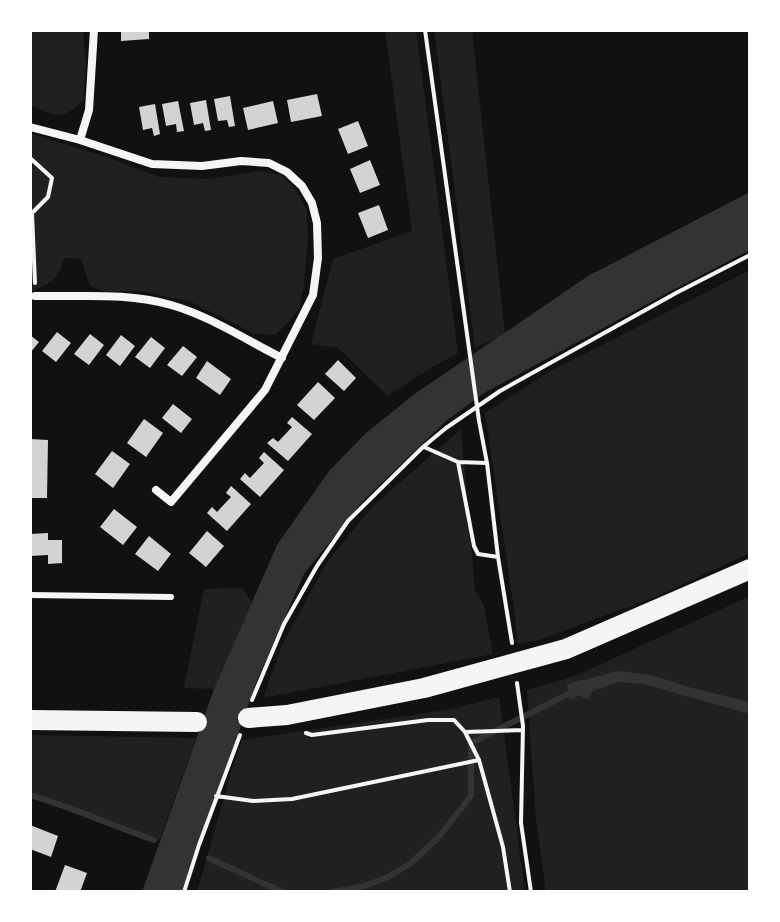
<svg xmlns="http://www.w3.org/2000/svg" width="780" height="922" font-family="'Alegreya Sans',sans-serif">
<rect width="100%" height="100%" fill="#111"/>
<path fill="#202020" d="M30 30H83L86 64 83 101C59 122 58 116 30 105Z
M385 30H416L458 353 426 371 388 396 338 348 311 344 333 259 412 231Z
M434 30H472L505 334 475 348Z
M30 133 109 158 159 177 210 179 259 171 282 175 298 193 307 210 308 236 304 286 299 309 288 323 275 335 255 334 191 302 142 291 106 292 90 286 81 259 64 258C58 281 52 283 30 292Z
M750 270V553L655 597 542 639 517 644 515 616 485 413 554 369Z
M461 429 475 590 484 605 493 654 263 698 283 643 327 562 373 506Z
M242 588 252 602 214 689 184 688 204 589Z
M750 596V892H546L536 820 527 690 577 675Z
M499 697 525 892H197L233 766 242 740 452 709Z
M30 735 196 738 159 841C115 827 74 808 30 795Z"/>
<path fill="#333" d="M750 192V250L671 291 484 393 446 421 363 501 304 574 256 683 183 892H142L214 689 277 545 329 471 365 434 413 395 588 276Z
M619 671 651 675 692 688 750 702V714L643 684 619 682 593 691 588 700 579 695 570 700 567 684Z"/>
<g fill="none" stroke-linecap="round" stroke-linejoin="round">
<path stroke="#333" stroke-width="6" d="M30 795C72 807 113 826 154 840
M209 858 282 892
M332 892 365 886 388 877 411 863 438 838 471 796V743L574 691"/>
</g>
<path fill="#d3d3d3" d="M121 30H149V39L121 41Z
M317 94 322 116 291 122 287 100Z
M230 96 235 126 229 127 227 120 218 121 214 99Z
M206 100 211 130 205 131 203 123 194 125 190 103Z
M178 101 184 131 177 132 176 124 166 126 162 104Z
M273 101 278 123 248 130 243 108Z
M155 104 160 134 154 136 152 128 143 130 139 107Z
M358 121 368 146 348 154 338 129Z
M370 160 380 185 360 193 350 169Z
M379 205 388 230 368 238 358 213Z
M57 332 71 343 56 362 42 351Z
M90 334 104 345 89 365 74 354Z
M30 335 39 342 30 353Z
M121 335 135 346 120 366 106 355Z
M151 337 165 348 150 368 135 357Z
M183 346 197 357 182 376 167 365Z
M338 360 356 378 344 391 325 374Z
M207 361 231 379 220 395 196 378Z
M318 382 335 398 314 420 297 405Z
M173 404 192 419 181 433 162 418Z
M292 417 312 434 288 461 267 443 273 438 278 442 292 427 287 423Z
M144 419 163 433 146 457 127 443Z
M30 439 48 440 47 498H30Z
M112 451 130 464 113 488 95 474Z
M264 452 284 470 260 497 240 479 245 473 250 478 264 463 259 458Z
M231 486 251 504 227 531 207 513 212 507 217 512 231 497 226 493Z
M114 509 137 527 123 545 100 527Z
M207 531 224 546 206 567 189 553Z
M48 533V540H62V563L48 564V555L30 556V534Z
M149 536 171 554 158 571 135 554Z
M30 825 58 836 51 857 30 849Z
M65 865 87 873 80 892H55Z"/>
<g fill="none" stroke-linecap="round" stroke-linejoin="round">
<path stroke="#f5f5f5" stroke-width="4" d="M425 30 479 421 487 463 498 557 512 643
M30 158 52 178 48 197 32 213 35 283
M424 447 458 462 487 463
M458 462 474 546 478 554 498 557
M517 683 523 726 521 823 531 892
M252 700 284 624 317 566 348 521 423 447 446 428 500 391 676 293 750 255
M465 732 523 730
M306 733 312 735 428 720H454L465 732 479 760
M216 796 253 801 292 799 479 760 503 847 510 892
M184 892 199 845 240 735"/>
<path stroke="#f5f5f5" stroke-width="6" d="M30 595 171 597"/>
<path stroke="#f5f5f5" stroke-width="8" d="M30 127 80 140 152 164 202 166 241 161 269 163 287 172 302 186 312 203 317 223 318 258 313 295 265 390 171 502 156 490
M80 140 89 110 94 30
M35 296C79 297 128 292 171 305 210 316 246 340 282 358"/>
<path stroke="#f5f5f5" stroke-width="20" d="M248 718 287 715 424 688 566 649 750 569
M30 720 197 722"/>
</g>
<rect width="780" height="922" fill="none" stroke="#ffffff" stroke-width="64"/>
</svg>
